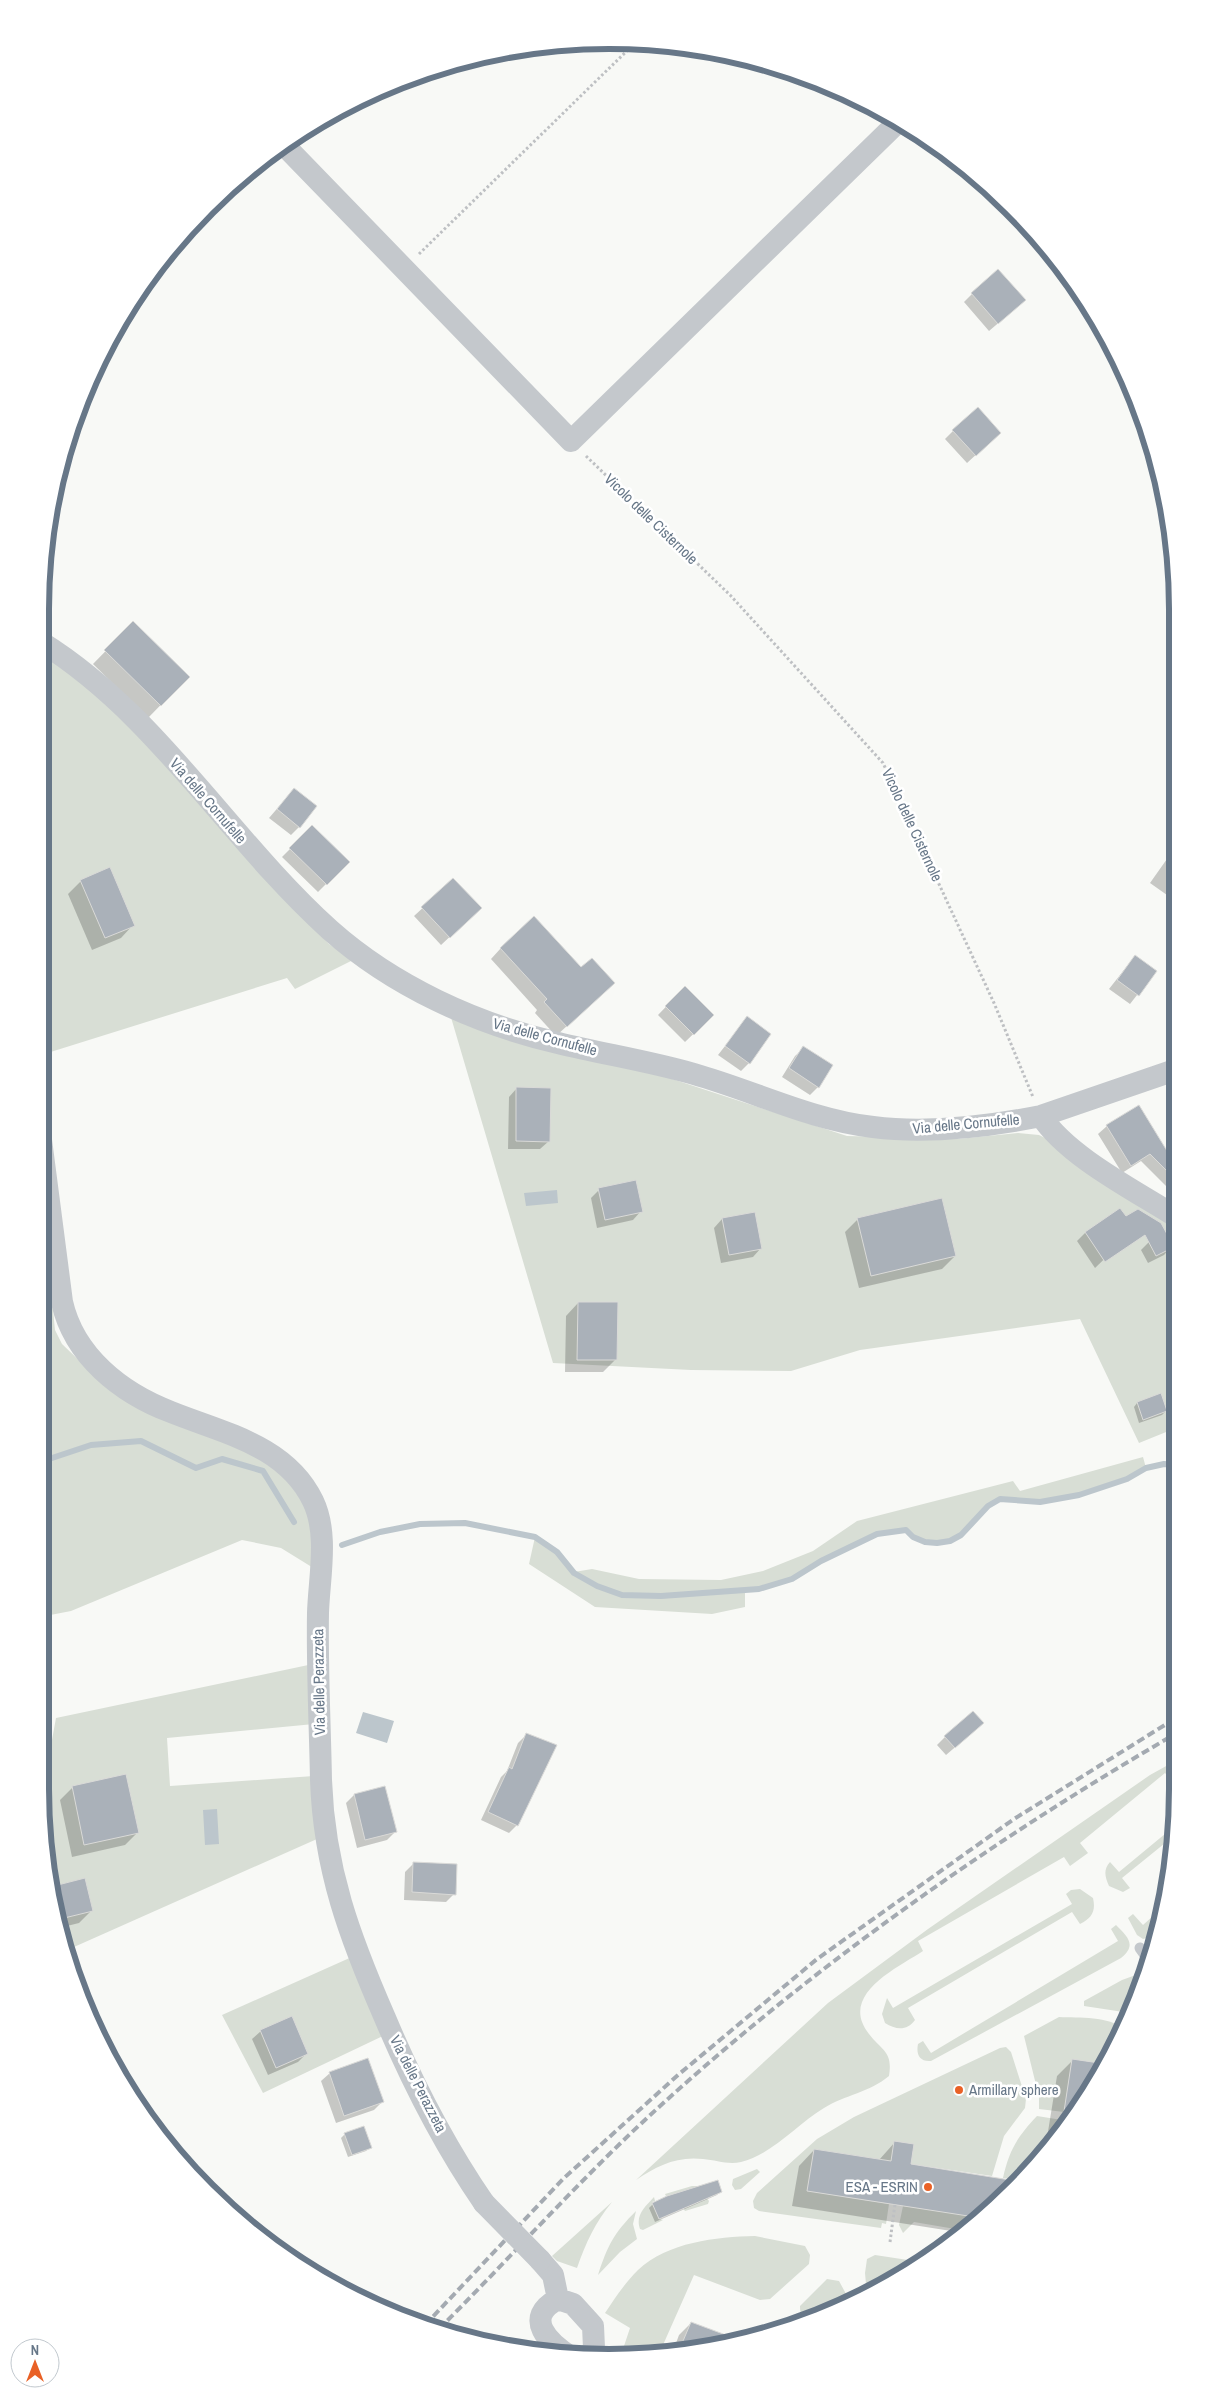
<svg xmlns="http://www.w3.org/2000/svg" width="1218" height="2398" font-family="'Archivo Narrow',sans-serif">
<rect width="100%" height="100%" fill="#f8f9f6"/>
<path fill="#d8ded5" d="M41 648 110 692 222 827 329 944 353 960 295 989 287 978 41 1055Z
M450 1014 614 1060 847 1136 958 1139 1018 1133 1039 1135 1070 1150 1175 1219 1176 1428 1139 1443 1080 1319 860 1350 791 1371 691 1370 553 1363Z
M48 1262 55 1330 62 1344 89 1370 195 1428 275 1465 314 1516 315 1569 281 1548 242 1540 71 1611 40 1617 41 1263Z
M1143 1457 1146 1468C1115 1485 1078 1498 1042 1502 1028 1503 1013 1496 1000 1499 991 1501 988 1508 983 1514 970 1529 954 1545 932 1543 921 1542 914 1538 906 1530 897 1531 884 1531 876 1535 832 1553 793 1587 745 1591V1607L712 1614 595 1607 529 1564 535 1537 557 1552 574 1572 592 1569 639 1579 721 1580 763 1571 813 1551 857 1521 1013 1481 1020 1491Z
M313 1664 314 1724 167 1738 170 1786 314 1776 317 1839 65 1951 51 1900 41 1800 56 1718Z
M1177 1760V1781L1174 1783 1165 1773 1080 1843 1088 1853 1070 1866 1064 1857 918 1941 923 1951C897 1968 838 1995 869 2034 882 2051 893 2051 889 2076 870 2092 845 2095 824 2108 797 2124 773 2154 741 2162 728 2165 716 2160 703 2159 676 2156 657 2166 636 2180L828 2003 928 1929 1150 1775Z
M1177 1824 1175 1835 1122 1878 1130 1888 1123 1892 1109 1886C1105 1877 1103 1870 1110 1862L1119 1872Z
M1080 1889 1093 1898C1096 1911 1092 1918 1080 1924L1072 1912 908 2008 915 2020C907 2031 896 2030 885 2023L882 2014 887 1998 893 2008 1072 1904 1066 1894 1071 1890Z
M1163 1907 1159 1931 1154 1936 1143 1939 1137 1935 1128 1918 1133 1914 1143 1925Z
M1116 1925C1128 1937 1137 1945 1121 1958L931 2061C919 2062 916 2054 918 2044L923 2041 931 2053 1118 1941 1111 1929Z
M354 1956 385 2035 263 2093 222 2015Z
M1133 1976 1143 1977 1130 2013 1084 2006V2001L1122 1980Z
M1059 2017C1079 2018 1109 2016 1124 2029L1106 2064 1072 2059 1064 2112 1039 2109V2097L1024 2036Z
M1006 2047 1011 2052 1026 2099 1025 2108 1004 2136 992 2176 911 2164 914 2144 895 2141 891 2161 808 2191 889 2204 886 2224 882 2223 881 2228 759 2211 754 2208 753 2201 757 2193 817 2139 854 2117 1000 2048Z
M1037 2116 1062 2120 1061 2131 1012 2190H1008L1010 2179 1003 2178C1009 2151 1017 2137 1037 2116Z
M757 2169 760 2172 741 2189 735 2190 732 2185 733 2179Z
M692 2186H698L709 2201 708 2204 685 2211 683 2208 695 2202 690 2189 666 2196 665 2194Z
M654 2197 655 2201 652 2202 659 2219 663 2220 643 2230 640 2229C635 2215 645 2207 654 2197Z
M612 2202C595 2223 586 2242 577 2268L557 2261 552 2256Z
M903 2206 977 2217 976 2223 967 2231 914 2222 903 2233 899 2225Z
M636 2211 633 2224 637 2239 620 2252 598 2275C608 2245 613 2234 636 2211Z
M755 2236 805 2246 810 2255 809 2264 770 2299 760 2300 694 2275 659 2354 621 2355 630 2328 605 2313C615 2298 625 2283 638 2270 668 2242 716 2237 755 2236Z
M875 2255 921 2262 908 2270 894 2268 892 2280 867 2295 865 2273 867 2259Z
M827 2279 839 2281 851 2303 808 2319C801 2316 800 2313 800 2306Z"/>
<path fill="#bcc6cc" d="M557 1190 558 1203 526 1206 524 1193Z
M363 1712 394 1721 387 1743 356 1733Z
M217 1809 219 1844 205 1845 203 1810Z"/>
<path fill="#0003" d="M972 294 1016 308 989 331 964 302Z
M953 431 991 441 967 463 945 439Z
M133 623 188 677 148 718 93 664Z
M294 789 299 827 291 835 269 818Z
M312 827 348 862 318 892 282 857Z
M1174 849V900L1150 883Z
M453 880 472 916 441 945 414 916Z
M81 881 133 925 121 938 92 950 68 894Z
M501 948 603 993 556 1036 535 1013 537 1010 491 959Z
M1135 956 1155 972 1130 1004 1109 989Z
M685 987 713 1015 685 1042 658 1015Z
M747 1018 749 1063 741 1071 718 1055Z
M804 1048 818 1087 810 1095 782 1077 795 1056Z
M517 1088 549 1141 540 1149H508L509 1097Z
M1107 1126 1171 1161 1175 1157V1191L1173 1193 1141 1161 1122 1173 1098 1134Z
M599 1190 641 1211 633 1220 597 1228 591 1198Z
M1120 1210 1125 1217H1148L1095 1268 1077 1241 1085 1233Z
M722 1219 761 1248 753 1257 721 1263 714 1228Z
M858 1219 955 1256 942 1269 859 1288 845 1232Z
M1149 1242 1172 1246 1164 1255 1148 1263 1141 1250Z
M578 1303 616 1359 603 1372H565L566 1316Z
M1137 1403 1166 1411 1162 1415 1139 1423 1134 1407Z
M974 1731 946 1755 937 1745 945 1737Z
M527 1734 517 1825 509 1833 481 1820 501 1777 507 1771 518 1743Z
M73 1787 137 1833 125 1845 72 1857 60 1800Z
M384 1788 395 1832 387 1840 357 1848 346 1803 354 1795Z
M414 1863 454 1894 446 1902 404 1900 405 1872Z
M84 1880 92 1910 79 1923 59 1928 50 1888Z
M261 2031 307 2053 298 2062 268 2075 252 2039Z
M1072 2061 1105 2065 1082 2105 1045 2150 1057 2076Z
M330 2073 382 2102 374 2110 336 2123 321 2081Z
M345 2134 370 2147 366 2151 348 2157 341 2138Z
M895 2142 909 2165 1011 2191 964 2233 792 2206 799 2166 814 2150 879 2160Z
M720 2191 717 2195 655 2222 649 2208 653 2204Z
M895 2269 907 2271 880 2287 881 2283Z
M691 2323 740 2342 672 2354 679 2335Z"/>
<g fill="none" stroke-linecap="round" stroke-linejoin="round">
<path stroke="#bcc6cc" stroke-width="6" d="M40 1462 91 1445 141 1441 196 1468 222 1459 263 1471 294 1522
M342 1545 380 1532 420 1524 465 1523 535 1537 557 1552 574 1573 597 1586 622 1595 661 1596 759 1589 792 1579 821 1561 877 1534 906 1530 913 1537 925 1542 937 1543 950 1541 961 1535 988 1506 1000 1499 1040 1502 1079 1495 1127 1479 1146 1468 1164 1464 1176 1465"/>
</g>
<path fill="#aab1b9" stroke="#dadad8" d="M998 269 1026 300 998 324 971 293Z
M978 407 1001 433 976 456 952 430Z
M133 621 190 677 161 706 104 650Z
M294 788 317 806 300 828 277 809Z
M312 825 350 862 327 885 289 848Z
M110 867 135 926 105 938 80 880Z
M453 878 482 908 450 938 421 907Z
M534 916 581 967 592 958 615 983 567 1027 544 1002 547 999 500 948Z
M1135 955 1157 971 1139 996 1117 980Z
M685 986 714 1015 694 1035 665 1006Z
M747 1016 771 1034 750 1064 725 1046Z
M803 1046 833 1065 819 1088 789 1068Z
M516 1087 551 1088 550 1142 516 1141Z
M1139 1105 1175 1164V1179L1150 1154 1131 1166 1106 1125Z
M636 1180 643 1212 605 1220 598 1188Z
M942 1198 956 1256 871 1276 857 1218Z
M1120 1208 1126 1216 1138 1209 1161 1223 1174 1247 1156 1256 1145 1235 1105 1262 1085 1232Z
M755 1212 762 1249 729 1255 722 1218Z
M578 1302H618L617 1360H577Z
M1161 1393 1167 1411 1143 1420 1137 1402Z
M973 1711 984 1723 955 1748 944 1736Z
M526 1733 557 1745 518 1826 488 1812 509 1767 512 1769Z
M126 1774 139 1833 84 1845 72 1786Z
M385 1786 397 1832 365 1840 354 1794Z
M413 1862 457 1864 456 1895 412 1892Z
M85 1878 93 1911 56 1920 50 1887Z
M292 2016 308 2054 276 2068 260 2030Z
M368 2058 384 2102 344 2116 329 2072Z
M1072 2059 1106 2064 1082 2105 1061 2131Z
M364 2126 372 2148 352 2155 344 2133Z
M894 2141 914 2144 911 2164 1010 2180 1008 2195 981 2218 807 2191 814 2149 891 2161Z
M718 2180 722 2192 659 2219 652 2203 667 2196Z
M691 2322 742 2341 678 2353Z"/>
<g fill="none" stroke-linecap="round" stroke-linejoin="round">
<path stroke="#bec0c3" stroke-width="3" stroke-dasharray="2.5 2.5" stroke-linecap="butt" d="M419 254 637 41
M586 456 731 596 883 763 994 1003 1033 1097
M890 2242 895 2204"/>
<path stroke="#c4c8cc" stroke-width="11" d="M1140 1948 1145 1955"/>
<path stroke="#c4c8cc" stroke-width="22" d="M284 145 571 441 897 123
M41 642C157 714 229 839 330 930 393 986 476 1024 558 1043 603 1054 649 1061 694 1074 754 1091 811 1120 873 1127 929 1134 986 1127 1041 1116L1175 1070
M1041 1116C1067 1156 1134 1190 1175 1216
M41 1140 62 1302C74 1356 121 1393 171 1412 223 1433 286 1445 313 1501 329 1534 319 1578 318 1613 317 1668 320 1725 321 1780 324 1869 350 1938 385 2018 412 2082 444 2145 484 2203
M540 2260 553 2275 558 2299
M571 2357C549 2343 522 2318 558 2299L573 2304 593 2326 594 2348 588 2356"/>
<path stroke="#a4aab1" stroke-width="4" stroke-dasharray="8 4" stroke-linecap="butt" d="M425 2325 564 2178 678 2075 817 1959 1014 1819 1176 1718
M439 2329C509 2259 575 2185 647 2118 805 1972 990 1841 1177 1733"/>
<path stroke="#c4c8cc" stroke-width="22" d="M484 2203 540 2260"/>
</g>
<g fill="#e96126" stroke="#fff" stroke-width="2">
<circle cx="959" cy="2090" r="5"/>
<circle cx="928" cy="2187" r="5"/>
</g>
<g text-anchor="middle" stroke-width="5" stroke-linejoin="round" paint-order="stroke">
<g font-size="15" fill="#677788" stroke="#fff">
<text transform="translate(651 519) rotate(44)" y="5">Vicolo delle Cisternole</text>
<text transform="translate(208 801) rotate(49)" y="5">Via delle Cornufelle</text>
<text transform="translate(912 825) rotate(65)" y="5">Vicolo delle Cisternole</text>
<text transform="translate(545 1037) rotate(15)" y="5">Via delle Cornufelle</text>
<text transform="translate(966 1124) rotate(-5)" y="5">Via delle Cornufelle</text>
<text transform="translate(319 1682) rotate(-91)" y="5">Via delle Perazzeta</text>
<text transform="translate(418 2084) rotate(63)" y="5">Via delle Perazzeta</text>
</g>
<g font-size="15" fill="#677788" stroke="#fff" text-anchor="start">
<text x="969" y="2095">Armillary sphere</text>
<text x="918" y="2192" text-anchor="end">ESA - ESRIN</text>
</g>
</g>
<path d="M0 0H1218V2398H0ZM609 49H609A560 560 0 0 1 1169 609V1789A560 560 0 0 1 609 2349H609A560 560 0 0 1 49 1789V609A560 560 0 0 1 609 49Z" fill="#fff" fill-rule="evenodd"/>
<path fill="none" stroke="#677788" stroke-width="6" d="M609 49H609A560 560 0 0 1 1169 609V1789A560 560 0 0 1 609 2349H609A560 560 0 0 1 49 1789V609A560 560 0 0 1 609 49Z"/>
<g transform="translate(35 2363)"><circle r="24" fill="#ffffff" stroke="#c2c9cf"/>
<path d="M0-4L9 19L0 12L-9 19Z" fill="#e96126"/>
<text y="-8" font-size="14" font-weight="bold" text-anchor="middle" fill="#677788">N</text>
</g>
</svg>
